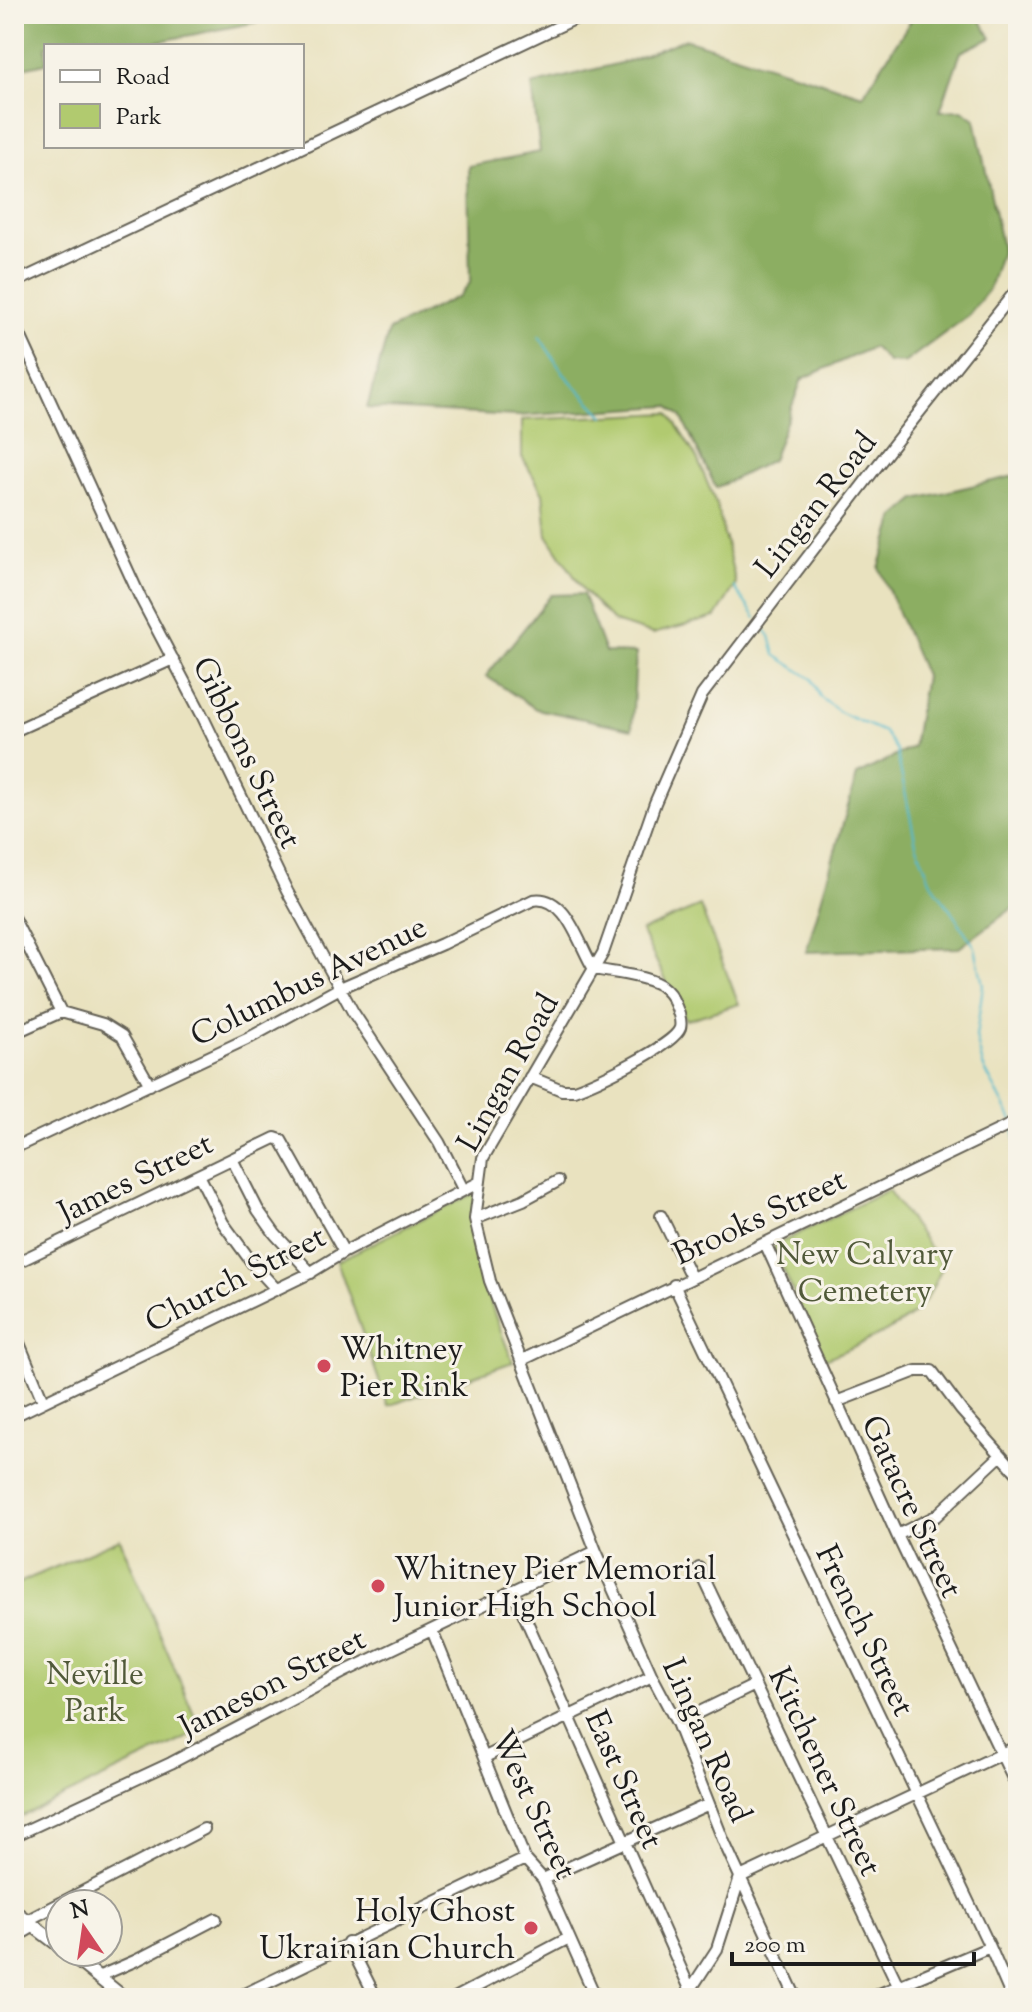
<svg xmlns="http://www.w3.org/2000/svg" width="1032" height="2012" font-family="'Sorts Mill Goudy',serif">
<rect width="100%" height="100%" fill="#f7f3e8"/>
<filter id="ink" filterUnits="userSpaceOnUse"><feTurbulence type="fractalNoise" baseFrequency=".0125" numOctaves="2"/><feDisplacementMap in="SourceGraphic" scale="16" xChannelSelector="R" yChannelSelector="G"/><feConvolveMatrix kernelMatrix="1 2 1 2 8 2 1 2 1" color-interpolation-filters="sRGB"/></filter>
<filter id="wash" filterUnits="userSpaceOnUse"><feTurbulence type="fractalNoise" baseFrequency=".006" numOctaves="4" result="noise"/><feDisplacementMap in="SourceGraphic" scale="32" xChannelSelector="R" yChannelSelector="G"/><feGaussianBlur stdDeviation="1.8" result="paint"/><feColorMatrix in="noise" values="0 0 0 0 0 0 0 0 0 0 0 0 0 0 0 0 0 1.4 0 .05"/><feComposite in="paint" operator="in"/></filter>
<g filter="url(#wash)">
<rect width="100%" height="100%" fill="#e9e2bf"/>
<path fill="#b1ca6f" stroke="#667346" stroke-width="2" d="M669 413 697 458 717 506 736 584 716 617 653 634 614 622 584 591 547 535 543 493 522 457V420Z
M700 906 739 1004 686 1020 641 931Z
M888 1190 943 1266C937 1279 931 1293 922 1305 901 1330 853 1346 823 1360L773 1246Z
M476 1192C469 1255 490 1305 513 1362L388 1406 337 1261Z
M120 1539 201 1731 14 1820V1585Z"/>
<path fill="#8cae62" stroke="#54653f" stroke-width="2" d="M14 14H299L135 46H46V63L14 70Z
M915 14H977L991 38 961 52 940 111 962 110 975 119 1002 248 989 289 969 315 904 363 888 362 873 347 802 379 772 460 716 488 681 416 669 406 517 416 367 408 389 330 459 296 470 283 468 166 540 152 532 85 632 60 685 39 863 95Z
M1018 475V904L959 948 806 952 857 775 913 747 925 676 879 568 895 517 916 499Z
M583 594 605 652 636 653 632 729 536 709 486 676 551 595Z"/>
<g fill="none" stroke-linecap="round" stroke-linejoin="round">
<path stroke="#4fb9cc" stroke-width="2" d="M539 336 563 373 604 416
M734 587 756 618
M762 626 770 636 775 655 812 679 820 697 841 713 884 732 896 749 916 844 930 880 975 947 983 985 976 1037 983 1066 1012 1120
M1013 1126 1018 1153"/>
</g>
</g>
<g filter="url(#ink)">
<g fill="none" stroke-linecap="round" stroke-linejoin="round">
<g stroke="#646155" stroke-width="14">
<path id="minor" d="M14 283 585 14
M14 322 140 597 202 715 287 891 353 1012 439 1142 463 1189
M14 731 173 659
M14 919 61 1012
M61 1012 103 1024 122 1036 150 1085
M14 1033 61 1012
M530 1077 562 1090H574C594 1083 674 1046 680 1028 682 1020 678 1011 675 1004 672 996 667 990 660 985 642 975 614 973 594 969
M14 1148 249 1038 340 988 442 944 533 900C567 894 579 946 594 969
M232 1159 258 1210 275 1234 311 1273
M199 1175 223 1223 253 1264 276 1289
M661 1216 691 1277
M475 1219 523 1200 558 1181
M765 1243 897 1535 1018 1789
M14 1264 275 1138 281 1140 344 1252
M674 1285 990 1947 1012 1998
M14 1331 43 1401
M522 1360 1018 1121
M836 1402 916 1371H932L961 1410 1018 1474
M14 1416 308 1274 344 1252 478 1183
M897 1535 936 1516 1000 1456
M699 1568 904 1998
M513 1590 690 1989
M432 1630 525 1859 543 1879 596 1998
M677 1723 755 1685
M485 1757 652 1676
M14 1836 171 1763 342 1673 596 1551
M740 1877 1018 1746
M543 1879 709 1804
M26 1921 204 1829
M14 1938 33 1927
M348 1942 376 1998
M100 1976 137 1960 216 1919
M101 1998 115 1991
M236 1998 525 1859
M455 1998 567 1939
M685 1998 717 1949 740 1877
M796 1998 724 1842 677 1723 652 1676 596 1551 490 1281 475 1219 483 1158 603 953 655 803 702 695 894 444 1018 288
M870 1998 990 1947"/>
</g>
<g stroke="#646155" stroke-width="16">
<path id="major" d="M14 1911 60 1946
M67 1952 124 1998"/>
</g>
<use href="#minor" stroke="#fff" stroke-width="10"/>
<use href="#major" stroke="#fff" stroke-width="12"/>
</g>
</g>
<g fill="#d1495b" stroke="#f7f3e8" stroke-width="3">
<circle cx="324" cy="1366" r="8"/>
<circle cx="378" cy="1586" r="8"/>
<circle cx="531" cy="1928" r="8"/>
</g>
<g text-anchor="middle" stroke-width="6" stroke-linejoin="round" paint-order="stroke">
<g font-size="32" fill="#1c1c1c" stroke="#f7f3e8">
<text transform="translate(815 504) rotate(-52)" y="11">Lingan Road</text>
<text transform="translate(248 752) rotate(64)" y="11">Gibbons Street</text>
<text transform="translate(308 980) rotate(-26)" y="11">Columbus Avenue</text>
<text transform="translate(507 1072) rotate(-61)" y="11">Lingan Road</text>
<text transform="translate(135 1177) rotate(-26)" y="11">James Street</text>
<text transform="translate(759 1216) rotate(-25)" y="11">Brooks Street</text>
<text transform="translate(235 1278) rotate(-27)" y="11">Church Street</text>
<text transform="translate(913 1506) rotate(65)" y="11">Gatacre Street</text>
<text transform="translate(866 1630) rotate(64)" y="11">French Street</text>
<text transform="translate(272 1682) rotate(-27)" y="11">Jameson Street</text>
<text transform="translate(708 1740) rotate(66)" y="11">Lingan Road</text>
<text transform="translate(826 1771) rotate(65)" y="11">Kitchener Street</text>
<text transform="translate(625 1779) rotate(66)" y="11">East Street</text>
<text transform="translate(535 1804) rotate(65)" y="11">West Street</text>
</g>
<g font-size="32" fill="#505939" stroke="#f7f3e8">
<text x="865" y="1264">New Calvary<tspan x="865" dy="37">Cemetery</tspan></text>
<text x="95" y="1684">Neville<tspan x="95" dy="37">Park</tspan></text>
</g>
<g font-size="32" fill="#1c1c1c" stroke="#f7f3e8" text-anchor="start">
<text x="340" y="1359">Whitney<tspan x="340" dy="37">Pier Rink</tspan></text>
<text x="394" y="1579">Whitney Pier Memorial<tspan x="394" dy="37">Junior High School</tspan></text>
<text x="515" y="1921" text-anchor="end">Holy Ghost<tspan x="515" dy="37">Ukrainian Church</tspan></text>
</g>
</g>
<rect width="1032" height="2012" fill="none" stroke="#f7f3e8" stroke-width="48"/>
<rect x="44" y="44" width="260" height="104" fill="#f7f3e8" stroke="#9f9d96" stroke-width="2"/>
<rect x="60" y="70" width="40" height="12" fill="#ffffff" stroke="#9f9d96" stroke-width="2"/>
<text x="116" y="84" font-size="24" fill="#1c1c1c">Road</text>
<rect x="60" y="104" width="40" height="24" fill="#b1ca6f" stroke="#9f9d96" stroke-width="2"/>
<text x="116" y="124" font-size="24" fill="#1c1c1c">Park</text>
<g transform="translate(84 1928) rotate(347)"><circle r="38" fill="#f7f3e8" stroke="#9f9d96" stroke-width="2"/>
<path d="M0-6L14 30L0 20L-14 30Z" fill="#d1495b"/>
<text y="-12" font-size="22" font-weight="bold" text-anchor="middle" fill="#1c1c1c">N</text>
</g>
<path d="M732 1952v12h242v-12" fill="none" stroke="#1c1c1c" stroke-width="4"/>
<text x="744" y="1952" font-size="24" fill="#1c1c1c" stroke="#f7f3e8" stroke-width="6" paint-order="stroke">200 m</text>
</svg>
